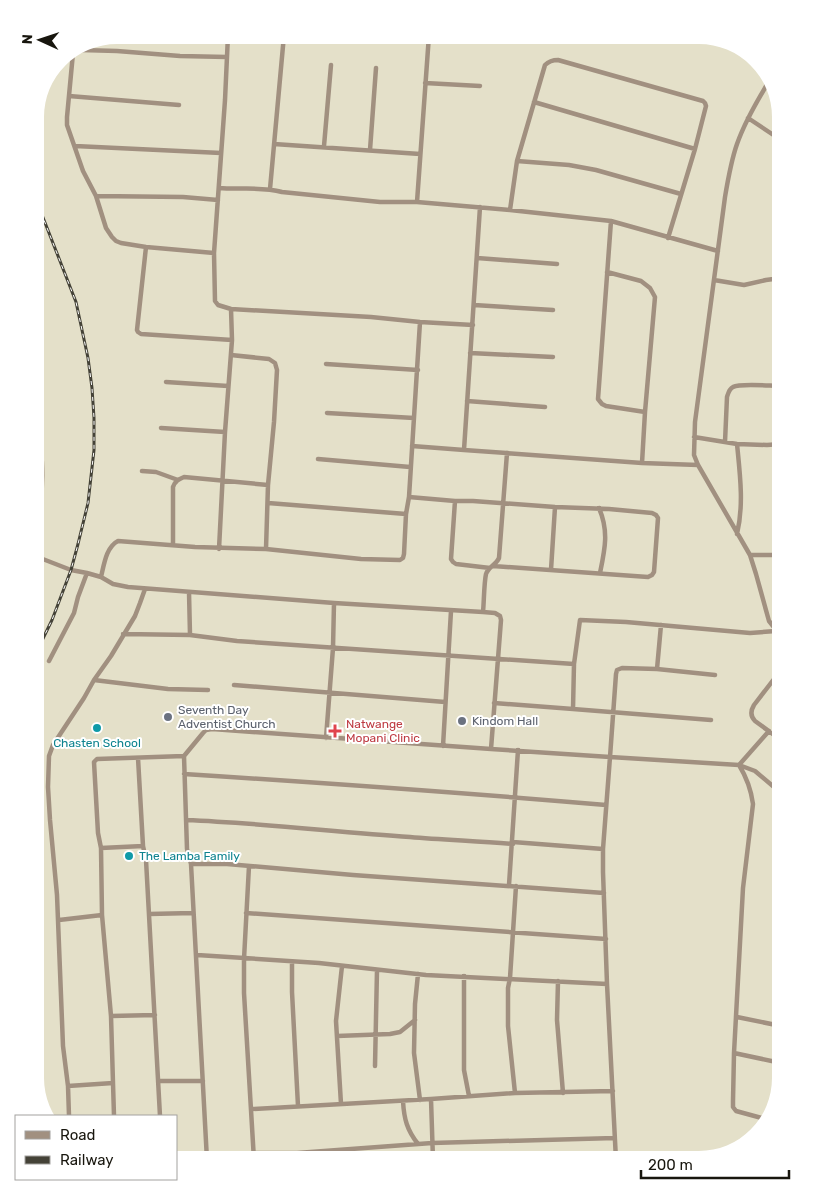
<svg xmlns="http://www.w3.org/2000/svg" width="816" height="1195" font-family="Rubik,sans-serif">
<rect width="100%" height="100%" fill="#e4e0c9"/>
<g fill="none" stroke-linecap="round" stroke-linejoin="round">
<path stroke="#a19080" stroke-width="4.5" d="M228 35 225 100 214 253 215 301 218 305 231 309 371 317 420 322 473 325
M81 50 117 51 180 56 227 57
M73 53 67 117V125L83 171 96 196 106 228 112 237 116 241 121 243 146 247 214 253
M771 78C758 99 745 121 737 144 731 161 728 179 725 197L695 422 694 455 698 465 750 555 756 574 769 621 781 636
M425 83 480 86
M69 96 179 105
M534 102 695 149
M748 118 781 140
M274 144 420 154
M75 146 221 153
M324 146 331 65
M370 150 376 68
M517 161 569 165 596 170 681 194
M219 188C241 190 260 186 282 192L380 202H417L510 210 611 221 718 251
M270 189 284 35
M96 196 183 197 218 200
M417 202 429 35
M480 207 464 450 642 463 698 465
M510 210 517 161 545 65C549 61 552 60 558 60L703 101 705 103 706 106 695 149 668 238
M611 221 598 399 602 404 606 406 645 412
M146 247 137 330 138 332 141 334 232 340
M477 258 557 264
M607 272 641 281 650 288 655 297 645 412 642 463
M714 280 744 285 766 280 781 278
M474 305 553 310
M470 353 553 357
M231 355 269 359 275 363 277 370 274 422 268 485 266 549
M326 364 418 370
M166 382 228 386
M467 401 545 407
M327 413 414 418
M161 428 225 432
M694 437 737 444 767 445 781 444
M725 442 727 397C728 394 729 389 733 387 740 383 771 386 781 386
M737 444C740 474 744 505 737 534
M412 446 464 450
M318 459 410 467
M142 471 156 472 178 480
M409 497 455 501H473L555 507 609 509 652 513 656 515 658 518 654 572 652 575 648 577 493 566
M455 501 451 559 453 562 456 564 490 568
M268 503 406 514
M599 508C609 531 605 549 600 573
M35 530C47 489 42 447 35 405
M173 545V487C175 481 179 479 184 477L268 485
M219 549 225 432 232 340 231 309
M750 555H781
M35 556 71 570 87 573 101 577 113 584 128 587 334 603 483 612 495 613 500 616 501 620 491 749 610 757 603 849V872L607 984 616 1160
M551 570 555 507
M101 577C104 565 106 547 118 541L195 547 266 549 361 559 400 560 403 558 404 554 406 514 409 497 420 322
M189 592 190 635
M483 612C484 602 484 583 486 574 488 567 496 565 499 558L507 453
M123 634 190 635 237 641 574 664
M49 661 74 613 78 597 87 573
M657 669 661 625
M715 675 657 669 622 668 617 670 616 674 610 757 739 765 755 771 781 793
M94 680 168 689 208 690
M234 685 445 702
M494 703 573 709 711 720
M573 709 574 664 580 620 626 622 750 633 776 631
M326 738 333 648 334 603
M781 740 755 721C750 716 751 710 754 705L781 670
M443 746 451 611
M184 756 187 849 191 864 207 1160
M138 758 143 846 146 860 160 1116
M739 765C747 778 751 789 753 804L743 888 734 1053 733 1101V1107L736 1111 769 1120
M739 765 769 731
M184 774C325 783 466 793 606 805
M186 820C261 823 335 832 410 837 444 840 478 841 513 844
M513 842 603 849
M101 848 143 846
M191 864H227L353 875 604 893
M249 866 244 959V993L254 1160
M509 885 518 750
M246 913 606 939
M149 914 193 913
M59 920 102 915
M197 955 319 963 426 975 607 984
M292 962V992L298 1106
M418 974 415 1004 414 1053 420 1100
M464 976V1070L469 1096
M558 981 557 1020 563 1093
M111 1016 155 1015
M737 1017 781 1026
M337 1036 390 1034 400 1032 415 1020
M734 1053 781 1063
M375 1066 377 970
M158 1081H203
M68 1086 113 1083
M515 1093 508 1026V988L510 978 516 886
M431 1099 433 1160
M403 1101C404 1119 407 1130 418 1144
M341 1104 336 1021 342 966
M252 1109 431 1099 515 1093 613 1091
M69 1116 68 1086 63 1046 57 895 50 820 48 787 49 756 53 745 84 698 94 680 111 656 135 616 140 603 145 589
M114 1116 111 1016 102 915 101 848 98 833 94 762 97 759 184 756 203 733 206 730 212 729 491 749
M254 1153H297L432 1143 615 1138"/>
<g stroke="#444237" stroke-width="3">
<path id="rail" d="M35 655 52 620 71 570 78 544 88 503 94 450V418L92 388 88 358 76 302 35 197"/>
</g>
<use href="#rail" stroke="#fff" stroke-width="1" stroke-dasharray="4" stroke-linecap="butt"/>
</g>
<g fill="#6b7280" stroke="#fff" stroke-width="2">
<circle cx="168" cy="717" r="5"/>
<circle cx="462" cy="721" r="5"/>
</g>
<g fill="#0f9aa8" stroke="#fff" stroke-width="2">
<circle cx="97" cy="728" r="5"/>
<circle cx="129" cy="856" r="5"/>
</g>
<path fill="#e0444e" stroke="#fff" stroke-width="2" d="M332.5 723.5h5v5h5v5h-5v5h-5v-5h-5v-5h5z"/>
<g text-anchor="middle" stroke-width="4" stroke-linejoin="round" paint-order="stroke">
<g font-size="12" fill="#5b616d" stroke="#fff" text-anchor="start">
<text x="178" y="714">Seventh Day<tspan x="178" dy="14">Adventist Church</tspan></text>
<text x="472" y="725">Kindom Hall</text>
</g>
<g font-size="12" fill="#be3a42" stroke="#fff" text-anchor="start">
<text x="346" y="728">Natwange<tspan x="346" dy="14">Mopani Clinic</tspan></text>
</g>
<g font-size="12" fill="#0d838f" stroke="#fff">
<text x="97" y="747">Chasten School</text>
<text x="139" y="860" text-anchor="start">The Lamba Family</text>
</g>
</g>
<path d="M0 0H816V1195H0ZM117 44H699A73 73 0 0 1 772 117V1078A73 73 0 0 1 699 1151H117A73 73 0 0 1 44 1078V117A73 73 0 0 1 117 44Z" fill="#fff" fill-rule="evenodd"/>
<rect x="15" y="1115" width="162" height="65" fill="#ffffff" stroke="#a3a29f"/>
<rect x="25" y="1131" width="25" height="8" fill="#a19080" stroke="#a3a29f"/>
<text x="60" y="1140" font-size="15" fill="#18160e">Road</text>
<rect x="25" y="1156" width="25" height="8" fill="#444237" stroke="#a3a29f"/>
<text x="60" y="1165" font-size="15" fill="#18160e">Railway</text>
<g transform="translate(40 40) rotate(273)" stroke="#ffffff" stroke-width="4" paint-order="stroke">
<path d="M0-4L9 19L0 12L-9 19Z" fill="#18160e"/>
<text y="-8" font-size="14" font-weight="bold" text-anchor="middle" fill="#18160e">N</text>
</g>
<path d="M641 1170v8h148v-8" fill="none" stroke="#18160e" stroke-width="2.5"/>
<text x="648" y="1170" font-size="15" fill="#18160e" stroke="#ffffff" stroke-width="4" paint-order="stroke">200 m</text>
</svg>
